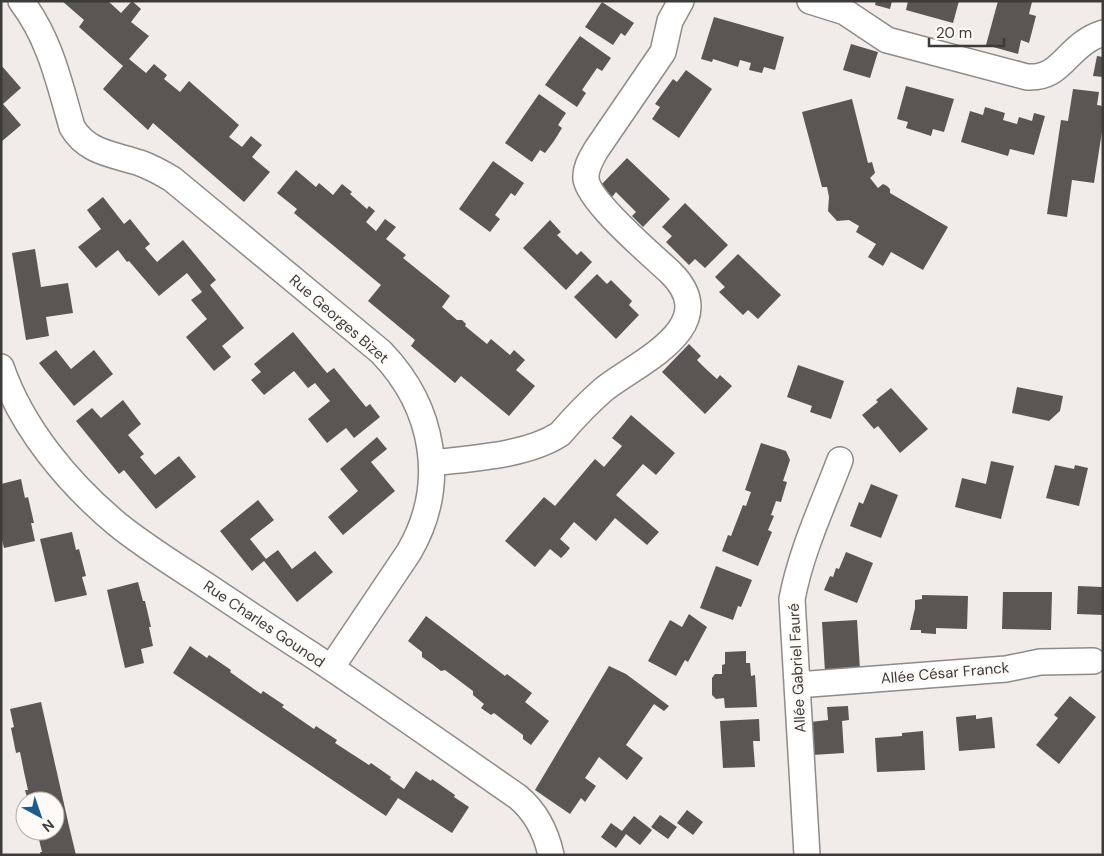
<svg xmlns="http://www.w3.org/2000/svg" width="1104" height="856" font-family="'DM Sans',sans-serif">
<rect width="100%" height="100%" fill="#f1ecea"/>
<path fill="#595654" d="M62 1H108L121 13 132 1 141 9 131 22 149 36 129 59 146 73 154 64 167 75 164 79 180 92 189 81 239 125 229 137 242 147 251 136 262 145 252 157 270 172 244 202 153 123 148 130 103 89 123 66 79 27 84 20Z
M876 1H892L890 9 875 5Z
M908 1H959L953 23 906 10Z
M998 1 1032 2 1029 14 1036 16 1029 43 1021 40 1018 54 986 45Z
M602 2 634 23 625 36 621 33 613 45 585 27Z
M714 17 784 37 775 70 764 67 762 73 749 70 751 63 740 60 738 67 713 59 712 62 701 59Z
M580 36 611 58 602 71 597 68 582 90 586 93 577 107 545 85Z
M851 44 878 52 870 78 843 70Z
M1097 56 1103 57V77L1093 76Z
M1 65 21 88 3 104 21 125 1 142Z
M686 70 712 89 679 138 652 119 660 107 655 104 673 79 677 82Z
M906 86 954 99 944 132 933 129 931 136 919 132 906 128 908 122 897 119Z
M1073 89 1099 92 1097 105 1103 106V125L1094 183 1072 180 1067 217 1047 214 1061 120 1068 121Z
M539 94 566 113 558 125 562 128 554 141 545 153 540 150 532 162 505 143Z
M852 99 868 163 872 162 875 173 870 178 878 188 883 184 887 186 890 189V193L948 227 923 270 891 252 883 266 868 257 876 244 856 232 859 226 849 220 837 221 828 211 829 197 827 187H822L802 112Z
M985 107 1005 113 1003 120 1017 124 1019 117 1032 121 1034 113 1045 116 1034 155 1010 149 1008 156 961 142 970 111 983 115Z
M627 158 670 199 643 227 632 216 636 212 616 192 612 197 600 186Z
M493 161 524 183 515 196 511 193 495 215 500 219 490 232 459 209Z
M296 170 316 187 319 183 333 195 342 184 352 192 350 194 367 209 369 206 375 211 366 222 376 231 385 219 396 227 386 239 406 255 403 258 450 296 442 307 457 320H462L466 324 465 326 487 344 491 339 510 355 514 350 525 360 516 370 535 386 509 416 461 376 455 383 411 346 415 340 368 301 381 285 294 213 297 209 277 193Z
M103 197 124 224 130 219 150 244 145 248 157 262 183 240 216 280 210 285 244 328 222 346 231 357 214 371 186 337 207 319 191 300 202 292 187 273 159 296 129 261 127 262 118 250 96 268 78 247 101 229 87 210Z
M685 203 728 245 705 268 695 259 689 265 666 242 672 236 662 227Z
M550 220 561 232 557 235 577 255 581 251 592 262 566 290 523 248Z
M35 249 41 287 68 283 73 313 46 317 49 336 26 340 12 253Z
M738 254 781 295 758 319 748 310 743 315 719 292 725 287 715 277Z
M597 274 607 284 611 280 632 301 629 305 639 315 616 339 574 297Z
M293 332 327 373 334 368 366 407 370 404 380 417 354 438 346 428 327 443 308 419 330 401 315 383 308 388 294 371 264 395 251 380 261 372 254 364Z
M689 344 701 356 697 360 707 370 717 379 720 375 732 386 705 414 662 372Z
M56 350 71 369 94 350 113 374 74 406 39 363Z
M798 365 844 381 831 419 810 412 812 406 787 397Z
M1017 387 1063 396 1060 411 1049 421 1012 413Z
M891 388 928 429 900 453 878 426 874 429 862 415 878 402 876 400Z
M123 400 141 424 128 435 144 454 140 457 155 475 179 456 196 477 156 509 124 470 119 474 76 421 92 408 101 418Z
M631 415 675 453 656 475 643 464 616 495 659 532 647 545 615 518 596 541 574 522 560 539 570 548 566 553 561 558 550 549 535 567 505 541 544 497 555 506 595 459 604 467 622 446 612 438Z
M377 437 387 449 371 462 395 491 343 535 328 517 358 491 340 469Z
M761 443 786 451 790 460 783 481 787 482 781 502 776 501 771 515 774 516 768 530 772 532 758 566 722 551 728 535 731 536 743 505 746 506 751 492 745 490Z
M991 461 1014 466 1001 519 955 507 962 478 986 484Z
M1055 465 1074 469 1075 465 1088 468 1079 506 1046 498Z
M21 479 25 498 28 497 34 523H31L35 541 4 548 1 536V484Z
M871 484 898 495 881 538 850 526 859 502 863 504Z
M258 500 274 520 250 539 266 559 278 550 292 569 315 551 333 572 297 602 264 561 252 571 220 531Z
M72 532 76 550 79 549 86 576 82 577 87 595 55 602 40 539Z
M846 552 873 563 857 603 824 590 830 576 833 577 836 568 839 569Z
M716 566 752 580 741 607 738 606 733 620 700 608Z
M138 582 143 601H145L151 627H149L153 646 141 649 144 663 125 668 107 590Z
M1078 586 1103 587V615L1077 614Z
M1003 592H1052L1051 630 1002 629Z
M922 595 968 596 967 629 936 628V634L921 633V630H910L915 608V600L922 599Z
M689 614 707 627 688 662 685 660 676 676 648 661 670 620 682 627Z
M426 616 505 676 507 674 532 693 525 702 549 721 531 745 523 739V735L494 713 491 715 481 708 484 704 473 695V691L445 670 441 671 432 664 422 657V652L408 641Z
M857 620 860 670 825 672 822 622Z
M190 646 207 658 209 655 231 670 230 672 261 694 263 691 284 705 282 707 314 729 316 726 337 740 335 743 369 765 371 763 391 777 390 779 404 789 416 771 431 781 432 779 455 795 454 797 469 807 452 833 398 798 386 816 173 673Z
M746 651V663H750L751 676 755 675 757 707 725 708 724 698 716 699 712 695V678L715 674H722V665L725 664V652Z
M609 666 626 674 669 706 664 711 654 704 626 745 643 758 627 780 599 757 585 778 596 786 585 802 581 798 570 814 535 790Z
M1070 696 1096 717 1059 764 1036 745 1058 718 1054 715Z
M41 702 69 826 76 855H41L40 852H42L37 831H55V801H28L25 790H28L24 772 20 752 16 753 11 728 14 727 10 709Z
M848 706 849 720 842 721 844 753 812 755 810 722 828 720 827 707Z
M976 715V719L992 717 995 748 959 751 956 717Z
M759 719 760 741H753L755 767 723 768 720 721Z
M923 731 925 770 877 772 875 738 902 736V733Z
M687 810 703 822 693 835 677 823Z
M660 815 677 827 668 839 651 827Z
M634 816 652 830 640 845 626 834 616 848 601 837 611 823 622 831Z"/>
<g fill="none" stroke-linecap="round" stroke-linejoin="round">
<g stroke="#8f8b89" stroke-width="28">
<path id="minor" d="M21 1C50 39 59 82 72 127 87 153 113 154 140 163 151 167 162 173 172 179L381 352C435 408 448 485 409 552L331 668
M810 1 845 12 887 40 1027 77C1057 79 1064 56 1085 42 1090 38 1097 35 1103 33
M1 367C22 428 68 483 117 524 144 546 175 565 204 584 240 608 276 632 312 655 381 701 449 749 518 797 536 812 546 832 551 855
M432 463C472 458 526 456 560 434 573 419 588 403 603 390 636 363 725 327 671 273 652 255 589 202 586 179 585 168 591 159 596 150L663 52 670 21 681 1
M797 685 1006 669 1040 662 1093 661
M807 855 792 599C801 551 823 505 840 460"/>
</g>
<use href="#minor" stroke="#fff" stroke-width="25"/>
</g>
<g text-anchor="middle" stroke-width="5" stroke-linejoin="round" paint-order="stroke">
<g font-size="15" fill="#3d3b3a" stroke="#fefaf8">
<text transform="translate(339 319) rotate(41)" y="5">Rue Georges Bizet</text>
<text transform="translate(264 624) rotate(34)" y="5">Rue Charles Gounod</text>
<text transform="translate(797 668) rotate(-93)" y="5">Allée Gabriel Fauré</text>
<text transform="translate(945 673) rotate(-5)" y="5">Allée César Franck</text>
</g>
</g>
<rect width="1104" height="856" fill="none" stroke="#3d3b3a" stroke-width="5"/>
<g transform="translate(40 816) rotate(140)"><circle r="24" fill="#fefaf8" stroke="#b1aeac"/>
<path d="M0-4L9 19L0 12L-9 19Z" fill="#185c91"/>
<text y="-8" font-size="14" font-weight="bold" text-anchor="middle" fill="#3d3b3a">N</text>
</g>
<path d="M929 38v8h75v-8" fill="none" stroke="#3d3b3a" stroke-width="2.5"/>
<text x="936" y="38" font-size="15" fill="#3d3b3a" stroke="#fefaf8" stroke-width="4" paint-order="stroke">20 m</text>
</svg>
